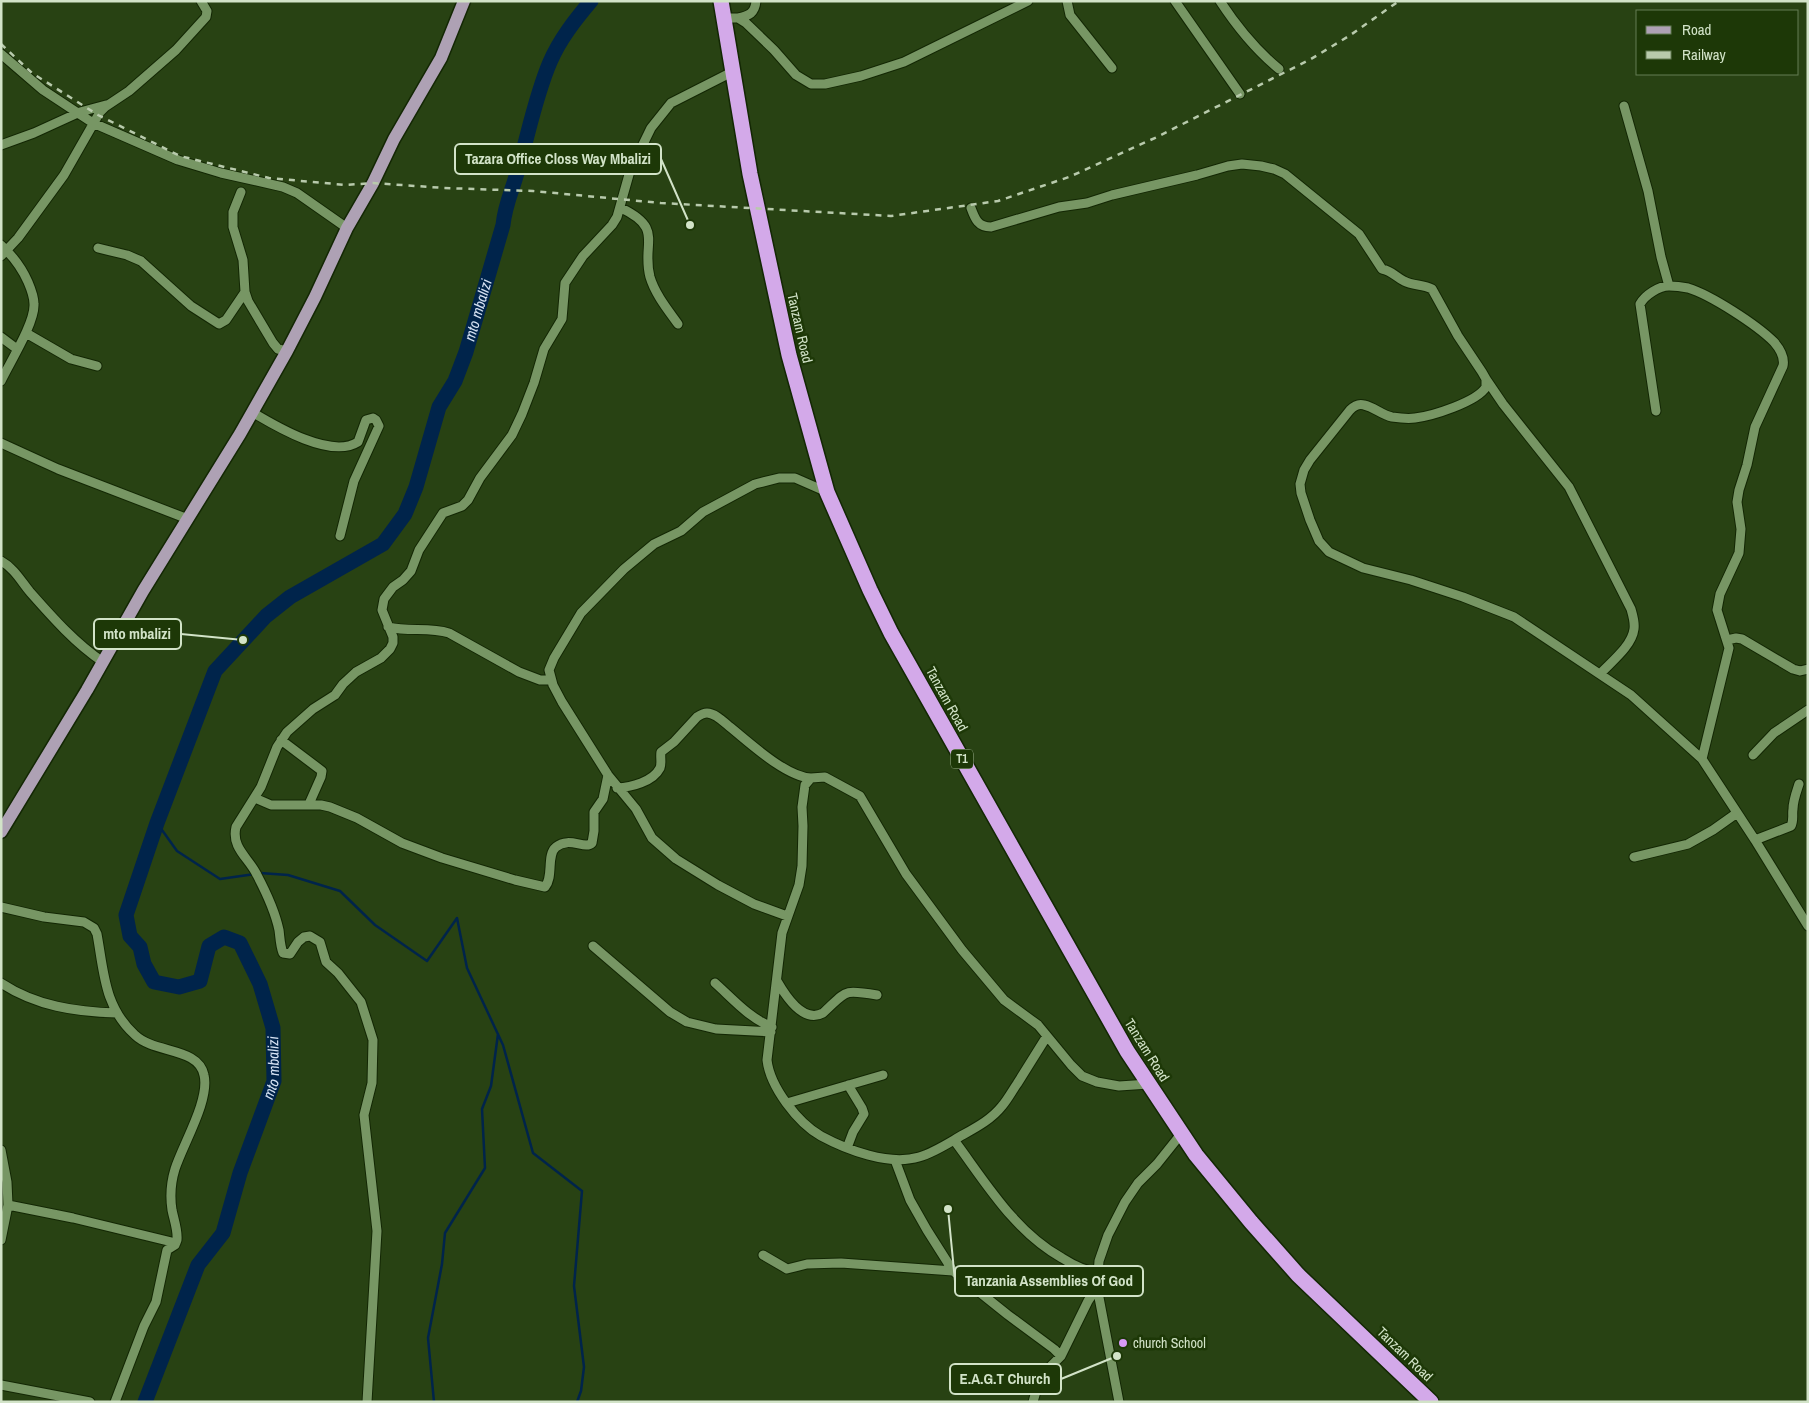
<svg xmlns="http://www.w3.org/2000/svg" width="1809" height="1403" font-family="'Archivo Narrow',sans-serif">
<rect width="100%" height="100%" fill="#284213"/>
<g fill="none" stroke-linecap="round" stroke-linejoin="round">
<path stroke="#00244b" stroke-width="2.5" d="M157 823 177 851 220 879 255 874
M260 873 288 875 340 891 375 925 427 961 457 918 467 968 503 1045 533 1153 582 1191 574 1286 584 1367 581 1391 577 1402
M434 1402 428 1338 442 1264 445 1233 485 1168 482 1109 491 1086 498 1034"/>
<path stroke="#00244b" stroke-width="15" id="s1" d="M145 1402 198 1265 223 1233 240 1173 274 1081 273 1028 260 984 240 943 224 937 209 946 200 981 179 987 154 982 144 964 140 947 130 936 126 915 157 823 215 671 266 616 290 597 383 544 405 514 416 487 439 407 455 381 466 352 503 225C505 205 512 191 517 173 528 136 535 97 550 62 560 39 575 20 591 1"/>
<g stroke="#132704" stroke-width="11">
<path id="minor" d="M1067 1 1070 15 1112 68
M1175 1 1240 94
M1220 1C1237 27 1256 50 1279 69
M723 18H738L746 23 774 50 796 75 811 84H825L861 76 904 62 1028 1
M738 18C749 16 755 13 756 1
M1 54 43 90 93 123 178 160 221 173 283 187 297 193 347 228
M1624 106 1648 191 1661 257 1669 286
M1 145 34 133 80 112 106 105
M241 192 233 212V227L243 260 245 292 248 301 273 343 278 349 287 351
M621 208C665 229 641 243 650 277 655 294 668 310 678 324
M971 208C975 219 978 227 991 227L1059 207 1087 203 1112 195 1197 175 1228 166 1242 164 1261 166 1274 169 1285 174 1359 234 1382 269C1392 271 1396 277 1404 281 1413 286 1423 284 1432 289L1458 336 1482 372 1486 379V387C1477 402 1432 416 1415 418 1408 419 1399 418 1392 417 1382 415 1374 407 1364 405 1358 403 1354 406 1350 410L1310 460 1304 470 1300 484 1301 493 1310 520 1319 541 1329 552 1363 568 1411 580 1463 597 1514 617 1631 695 1702 759 1755 840 1808 926
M1 245C13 256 21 266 28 282 31 289 34 296 34 304 35 323 10 362 1 381
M98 248 127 255 141 261 191 306 219 324 226 320 245 292
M1 256 18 238 64 175 100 112 105 107 129 91 176 50 206 17 207 11 201 1
M26 333 71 359 97 366
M1 337 17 349
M1486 379 1503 404 1569 487 1631 609C1633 616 1635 622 1634 629 1632 646 1611 662 1600 674
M1656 411 1640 304C1645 295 1659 286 1669 286 1674 286 1683 287 1688 288 1711 295 1757 325 1774 342 1780 349 1785 357 1783 366L1755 427 1747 465 1739 490 1737 502 1741 529 1739 553 1720 594 1717 610 1729 648 1702 759
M252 412C277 427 331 459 358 442L366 420 373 418 376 420 379 426 354 481 340 536
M1 443 58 469 188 519
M1 561C14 568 21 581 30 592 53 618 75 643 103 662
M388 627C409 632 429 627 449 633L519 672 540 680H551
M1727 640 1736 638 1742 639 1793 669 1800 671 1808 669
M281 740 322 771 321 777 309 804
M1753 755 1774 733 1808 710
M617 788C631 787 653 782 660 768 662 763 660 757 661 752L674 742 697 717C700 715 703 713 707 713 715 713 724 722 730 727 750 743 786 777 811 778
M255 798 271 805H321L330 807 357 818 402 843 442 858 515 880 545 887C554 876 546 855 556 847 569 836 585 850 592 843L594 831V812L603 799 608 775
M1755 840 1791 826C1794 820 1792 815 1793 809 1793 801 1796 793 1799 784
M1634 857 1688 844 1713 830 1737 813
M1 907 44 917 84 922 94 928 97 934C104 972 104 1007 135 1035 155 1054 198 1047 204 1075 210 1100 183 1144 175 1169 171 1182 170 1197 172 1210 174 1220 178 1230 177 1240L175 1245 167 1250 156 1302 144 1326 115 1402
M787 916 754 904 718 885 676 859 652 838 636 809 608 775 562 702 553 685 549 670 554 658 581 613 624 569 654 544 681 531 703 512 755 484 779 478H795L827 492
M593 946 670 1012 687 1022 716 1029 771 1032
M777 981C785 995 803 1024 823 1013 847 991 842 989 877 995
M1 983C36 1006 76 1012 117 1013
M715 983C733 999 749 1018 772 1027
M1047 1036C1037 1052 1027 1068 1017 1084 1012 1091 1008 1099 1002 1106 991 1120 975 1128 959 1137 947 1144 933 1153 919 1157 889 1166 847 1150 821 1136 798 1123 770 1087 767 1060L782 933 799 885 802 866 803 826 802 807 805 785 811 778 825 777 860 796 906 874 962 950 1004 1000 1038 1025 1071 1065 1082 1076 1097 1082 1119 1086 1149 1084
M787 1103 883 1075
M954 1140C986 1183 1014 1231 1062 1258 1073 1265 1084 1271 1097 1272
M847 1148 853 1132 864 1114 862 1108 848 1085
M1 1150 7 1182 8 1205 1 1240
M895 1160 910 1200 927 1230 953 1271 1008 1315 1054 1349 1061 1356
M8 1205 73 1218 176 1243
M763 1255 787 1269 807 1264 841 1263 953 1271
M1 1385 90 1402
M367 1402 377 1231 364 1115 372 1083 373 1040 361 1002 338 973 326 962 320 942 310 936 304 937 298 942 290 954 283 953C280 945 280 937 279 930 275 911 266 892 257 875 249 858 231 848 236 827L261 787 277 747 287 732 313 709 335 695 343 684 356 672 381 658 390 649 393 643V637L382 610 384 599 393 587 403 580 411 571 419 550 443 513 462 506 468 500 480 478 512 435 522 414 534 383 544 349 562 319 565 283 583 256 612 225 617 217 630 171 651 128 671 103 732 72
M1033 1402 1040 1377 1061 1356 1088 1301 1097 1287
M1119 1402 1097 1287 1099 1261 1108 1235 1125 1202 1138 1183 1157 1164 1181 1134"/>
</g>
<g stroke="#132704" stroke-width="15">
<path id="major" d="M1 832 87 690 143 591 240 434 287 351 315 297 347 228 373 183 394 139 441 58 464 1"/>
</g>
<g stroke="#132704" stroke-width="18">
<path id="highway" d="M721 1 750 174 789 355 827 492 870 590 891 633 1127 1051 1196 1155 1251 1222 1298 1275 1431 1402"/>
</g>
<use href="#minor" stroke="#779664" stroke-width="9"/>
<use href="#major" stroke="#aea1b4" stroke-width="12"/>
<use href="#highway" stroke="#d3a9e9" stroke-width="15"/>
<path stroke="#b8caac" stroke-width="2.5" stroke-dasharray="6 6" stroke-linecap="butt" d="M1 44 32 73 98 115 180 156 269 178 346 185 373 183 444 188 533 191 661 203 891 216 998 201 1069 177 1157 137 1311 59 1349 36 1399 1"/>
</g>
<circle fill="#d99af8" stroke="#1d3807" stroke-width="2" cx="1123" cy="1343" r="5"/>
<g text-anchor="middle" stroke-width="5" stroke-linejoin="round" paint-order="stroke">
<rect fill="#1d3807" stroke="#9cb08e" stroke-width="1" x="951" y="749.5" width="22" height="19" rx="4"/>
<g font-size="12" font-weight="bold" fill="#d2e3c8">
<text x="962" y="763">T1</text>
</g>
<g font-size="14" fill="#d2e3c8" stroke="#1d3807">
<text transform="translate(800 328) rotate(77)" y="5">Tanzam Road</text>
<text transform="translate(947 699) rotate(61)" y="5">Tanzam Road</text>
<text transform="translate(1147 1050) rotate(58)" y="5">Tanzam Road</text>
<text transform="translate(1405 1354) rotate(44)" y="5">Tanzam Road</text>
</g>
<g font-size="14" fill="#d2e3c8" stroke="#1d3807" text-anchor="start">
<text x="1133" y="1348">church School</text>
</g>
<g font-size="15" font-style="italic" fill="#d6e3f4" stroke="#1d3807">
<text dy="5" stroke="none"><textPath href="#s1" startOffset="1412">mto mbalizi</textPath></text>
<text dy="5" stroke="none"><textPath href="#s1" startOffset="361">mto mbalizi</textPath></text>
</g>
</g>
<path fill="none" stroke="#d2e3c8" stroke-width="2" d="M690 225L661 159M243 640L181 634M948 1209L955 1281M1117 1356L1061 1379"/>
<g fill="#d2e3c8" stroke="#1d3807" stroke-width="2">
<circle cx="690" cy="225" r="5"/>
<circle cx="243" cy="640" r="5"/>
<circle cx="948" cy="1209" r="5"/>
<circle cx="1117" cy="1356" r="5"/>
</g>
<g fill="#1d3807" stroke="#d2e3c8" stroke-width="2">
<rect x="455" y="144" width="206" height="30" rx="5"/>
<rect x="94" y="619" width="87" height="30" rx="5"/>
<rect x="955" y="1266" width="188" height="30" rx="5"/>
<rect x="950" y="1364" width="111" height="30" rx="5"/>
</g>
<g font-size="15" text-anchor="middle" font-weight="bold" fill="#d2e3c8">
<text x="558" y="164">Tazara Office Closs Way Mbalizi</text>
<text x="137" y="639">mto mbalizi</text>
<text x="1049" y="1286">Tanzania Assemblies Of God</text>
<text x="1005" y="1384">E.A.G.T Church</text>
</g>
<rect width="1809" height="1403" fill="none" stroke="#d2e3c8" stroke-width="5"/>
<rect x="1636" y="10" width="162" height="65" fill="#1d3807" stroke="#657c54"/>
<rect x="1646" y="26" width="25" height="8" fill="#aea1b4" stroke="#657c54"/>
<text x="1682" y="35" font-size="15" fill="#d2e3c8">Road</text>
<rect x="1646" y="51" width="25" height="8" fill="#b8caac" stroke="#657c54"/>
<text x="1682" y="60" font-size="15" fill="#d2e3c8">Railway</text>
</svg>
